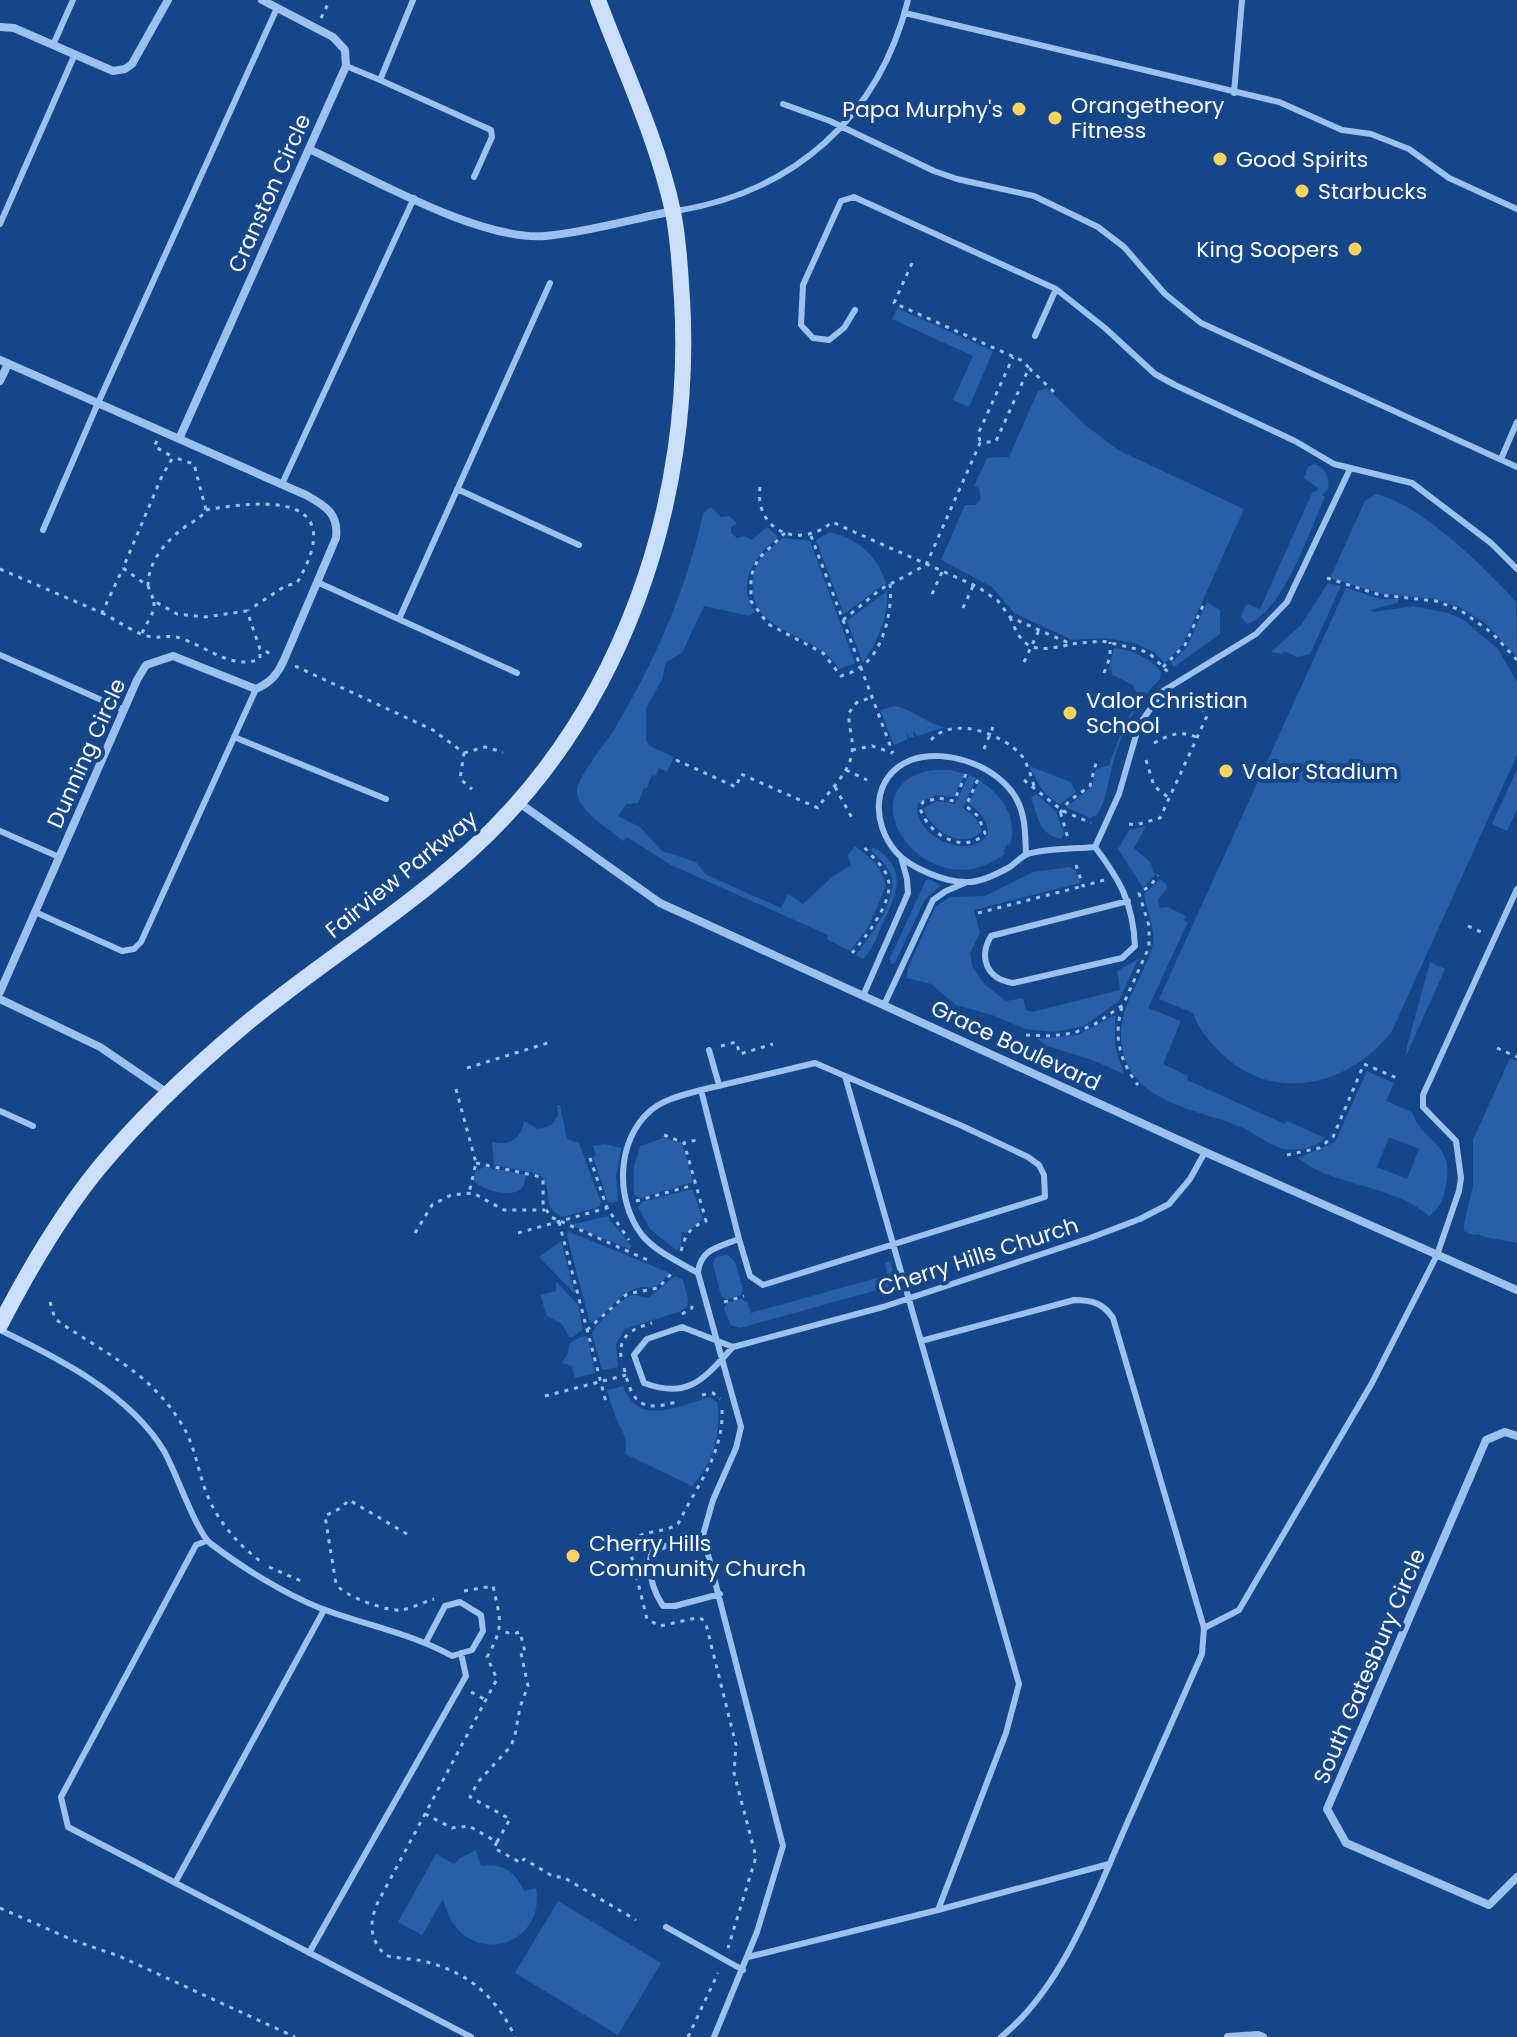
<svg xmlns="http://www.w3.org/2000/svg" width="1517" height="2037" font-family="Poppins,sans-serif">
<rect width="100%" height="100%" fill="#15468a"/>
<path fill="#275fa9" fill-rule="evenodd" d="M897 308 993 351 969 407 953 400 973 356 892 319Z
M1047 388 1084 424 1118 450 1244 509 1183 644 1165 663 1154 652 1137 644 1106 638 1072 640 1014 613 992 587 941 560 965 505H976L981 499 979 488 974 486 987 458 1009 457 1038 391Z
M1314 464C1326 467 1330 478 1328 489L1322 495 1325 497C1310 529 1283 613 1247 624L1241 617 1245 606 1248 604 1260 609 1313 491 1316 492 1318 488 1304 478 1308 467Z
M1376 494C1421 504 1485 568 1516 602L1517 657 1485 623 1459 607 1436 599 1383 594 1333 579 1331 576 1365 501Z
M709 508H712L721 517 729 516 737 524 731 527V533L737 538 744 536 752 540 767 527 778 537C755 557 735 581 755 612L749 616 704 606 682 653 666 662 662 679 646 709V740L649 746 674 757 667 772 659 768 656 776 652 775 647 788H644L638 803 626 804 618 816 640 827 662 851 696 862 705 874 781 908 788 894 803 904 832 877 851 865 848 855 855 846C869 856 883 869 886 886L868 928 850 951 827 939 828 935 671 865 627 837 623 841C610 829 579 812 577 793 575 779 606 743 614 730 654 663 687 589 703 513Z
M830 532C858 539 877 555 886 583L844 614 816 540Z
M783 538 810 541 855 663 839 669C818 631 748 636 753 582 753 572 757 562 764 554 770 548 777 544 783 538Z
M1328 583 1341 586 1310 654 1297 657 1284 651 1282 654 1271 652 1301 625Z
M1346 588 1381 599H1398V603L1370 610 1374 612 1413 606 1448 613 1464 620 1498 649 1517 682V755L1392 1031C1351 1085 1275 1105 1222 1054 1210 1042 1198 1029 1193 1013L1159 999Z
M887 591C889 619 877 640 863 663L847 621Z
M1207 602 1220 610V634L1174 667 1171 663 1187 647Z
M1114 648C1132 650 1149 657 1161 672L1160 679C1136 703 1120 734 1112 767 1107 784 1107 799 1097 815L1090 818 1066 807 1092 787 1096 769 1109 765 1120 735 1139 697 1133 685 1111 674 1112 670 1109 669Z
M895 706C913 709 926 724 945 727L917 736 913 730 914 737 910 738 906 732 908 739 894 745 880 710Z
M1029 766 1071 782 1076 792 1059 805 1042 790Z
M1517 769V810L1507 831 1492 824Z
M933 770H950L965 774 954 797 937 795 918 803C910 835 970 863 988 834 988 821 980 811 969 804L979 780C1002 795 1018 817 1010 845L1007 844 1003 852 1006 853C927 915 840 786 933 770Z
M969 775 976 778 963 808 975 817 982 831C962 852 930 829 923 808L937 801 955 804Z
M1037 794 1056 812 1064 834 1061 839C1038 834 1038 816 1031 797Z
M1146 826 1134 848 1151 863 1153 872 1156 874 1143 888 1118 849 1129 830Z
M873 847C910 869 896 895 882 925 877 937 873 949 863 959L856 955C869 938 899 898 891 876 888 866 879 858 871 851Z
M1070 867 1076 871 1080 883 974 910 980 933 970 953 972 966 984 984 1006 1001 1023 998 1026 1010 1032 1012 1120 990 1117 971 1138 959 1119 1001 1084 1026 1054 1032 1025 1029 992 1015 956 1005 931 984 907 978 908 968 935 907 950 897 985 896 1033 872Z
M929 879 941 885 925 899 895 963 891 964 890 958 926 880Z
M1160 879 1166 884 1167 888 1158 900 1160 908 1168 907 1186 916 1184 920 1188 922 1148 1008 1181 1021 1163 1064 1188 1076 1187 1080 1285 1124 1287 1121 1325 1138C1316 1148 1299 1151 1285 1149 1270 1147 1256 1133 1241 1127 1201 1110 1135 1104 1123 1052 1113 1012 1141 984 1152 948 1157 930 1146 911 1144 894Z
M1430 962 1445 969 1405 1058 1407 1046Z
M1115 1015V1047L1124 1074 1092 1060 1047 1046 1037 1039 1078 1035Z
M1510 1058 1517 1061V1243L1485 1237 1478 1234 1473 1235 1464 1231V1224L1473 1185V1140Z
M1367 1071 1394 1083 1386 1101 1412 1112C1422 1143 1457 1142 1445 1190 1442 1202 1439 1209 1429 1216 1393 1184 1336 1188 1298 1158L1335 1142ZM1389 1137 1419 1149 1407 1179 1377 1167Z
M557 1105H560L567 1139 579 1143 601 1203 599 1207 563 1217C538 1206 556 1189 539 1174L494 1165 492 1142C509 1147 522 1138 524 1121L538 1129 552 1125 558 1115Z
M663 1138 682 1143 693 1182 641 1198 634 1195V1167L640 1146Z
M605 1144 621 1148 616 1176 618 1201 613 1203 608 1202 593 1157 596 1156 593 1146Z
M484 1167 526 1175C525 1179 525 1185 522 1188 511 1199 482 1190 473 1180L476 1171Z
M692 1189 703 1219 686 1233 682 1232 681 1247 676 1250 650 1229 638 1207 642 1202Z
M607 1216 631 1246 630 1249 571 1225Z
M570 1232 572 1233 670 1273 655 1288C623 1281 614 1312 590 1323L567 1236V1233Z
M561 1241 575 1293H574L539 1257Z
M727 1254 735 1262 743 1289 741 1295 726 1299 721 1296 713 1263 716 1257Z
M890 1261 895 1278 888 1287 740 1328 731 1325 724 1309 727 1303 741 1299 747 1302 751 1313 887 1275 885 1263Z
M675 1276 683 1280 688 1299 687 1307 681 1311 625 1329 616 1344 618 1367 602 1370 592 1333C597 1324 625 1293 635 1295 640 1296 643 1298 648 1298Z
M556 1281 578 1305 583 1329 573 1337H569L562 1324 547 1316 540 1295 556 1291Z
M587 1336 595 1373 575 1378 572 1366 562 1363 568 1353 569 1344 580 1337Z
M623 1386C638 1428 679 1406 710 1397L717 1402C722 1433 713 1463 692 1486L625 1454C629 1436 621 1431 615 1416 612 1407 610 1400 607 1390Z
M476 1850 481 1866C503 1863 516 1872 524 1891L536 1888C547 1950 459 1971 443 1899L422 1935 398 1922 436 1854 454 1864 460 1858Z
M558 1901 661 1963 618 2035 515 1973Z"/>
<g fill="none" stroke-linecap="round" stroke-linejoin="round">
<path stroke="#9dc1ef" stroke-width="3" stroke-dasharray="4 6" stroke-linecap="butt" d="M321 18 330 0
M912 263 894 303 1023 361 1029 368
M157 441 154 446 173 457 162 476 123 568 148 586 154 601 177 614 205 617 247 611 260 649 274 655
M980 441 978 434 1013 357
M760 487C754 531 800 550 832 522L978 587 998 601 1010 617 1039 630 1071 644 1102 641 1141 650 1150 654 1168 672
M206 510C268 499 349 494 297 583L285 586 249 610
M785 533 758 559 751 576V601L768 624 823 653 841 676C847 674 854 672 859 668 883 654 893 610 890 584
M811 536 843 620 881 589 926 565 980 443 996 441 1029 368 1054 392
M0 569 102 613 123 568
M1327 578 1380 595 1436 601 1460 610 1492 633 1517 660
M148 586C148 561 166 541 186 526 194 521 201 518 206 510L194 464 173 457
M932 594 942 572
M963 608 973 586
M102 613C115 619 140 637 153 637 165 638 170 634 183 639 208 648 233 670 260 659V649
M1010 617C1023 651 1034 652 1068 645
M843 620 893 753
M142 633 154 610V601
M1024 662 1039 630
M295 666 433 730 464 753 460 779 472 789
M1163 667 1185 645 1205 601
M1104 673 1110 657V642
M931 740C953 715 1003 734 1022 756 1028 765 1031 776 1034 786
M1154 743C1169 735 1180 730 1196 737
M984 749 993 727
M852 750 872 746 893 753
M464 753 485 747 503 752
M676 760 736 787 741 774 818 808C829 789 848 776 852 753 854 739 848 727 849 713L856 703 872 697
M1146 760 1154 786 1169 798
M846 770 867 780
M966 774 954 801 939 798 923 802 920 807C925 832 964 857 985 833L978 816 966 806 979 777
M1024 780 1059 808 1068 838
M835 787 852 818
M1063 811 1091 823
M1060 813 1069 801 1090 786 1096 763
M1129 824 1136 825 1160 818 1207 716 1188 693
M1076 865 1083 886 1104 880
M978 913 1083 886
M1468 926 1483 933
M852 953C865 938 895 900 888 879 885 867 872 857 864 847
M1122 1007C1113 1037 1120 1061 1138 1085
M1026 1035 1051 1036 1074 1033 1095 1024 1123 1005 1149 947V926L1139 893 1151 885 1158 875
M721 1046 736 1042 740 1054 773 1044
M1497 1048 1517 1057
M467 1068 551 1042
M456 1089 476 1163 469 1193
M664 1135 684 1143
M1287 1155 1319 1148 1333 1137 1364 1064 1399 1079
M590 1158 607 1208 629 1240
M476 1163 537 1176 543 1180V1205L551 1217 652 1262
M636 1201 694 1185
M559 1222 607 1406
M415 1233 432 1205 451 1195 473 1193 504 1210H545
M518 1233 614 1206
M681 1251C685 1235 690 1227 706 1221L684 1143 700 1139
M50 1302 55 1319C102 1352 149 1371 181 1423 195 1445 197 1468 206 1492 217 1521 238 1545 263 1563
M724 1302 744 1296
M682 1314 692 1308V1303
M587 1330 627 1294 658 1288 673 1272
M621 1357C618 1335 634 1328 652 1323
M624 1368C632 1401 639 1413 676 1402
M702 1395 713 1393 720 1399
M545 1396 626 1375
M722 1410C724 1453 696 1487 678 1524 662 1535 640 1527 629 1546L647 1619 660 1626 696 1618 702 1619 706 1624 736 1745 734 1773 756 1857 728 1948
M407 1534 349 1500 341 1508 325 1516 336 1584C343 1596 388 1612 402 1610 412 1608 424 1602 434 1599
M269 1567 301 1581H306
M464 1591 493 1586C500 1619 505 1626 487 1657L497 1679 378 1902C369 1922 369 1938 385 1955 397 1959 410 1958 422 1961 467 1971 496 1996 515 2037
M471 1692 486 1700
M425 1814 452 1828 469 1826 497 1842 494 1848 521 1863 524 1859 554 1877H563L636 1920
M497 1842 510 1819 470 1797 478 1782 511 1746 515 1735 520 1707 528 1686 521 1653 525 1652 520 1632 513 1634 501 1631
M0 1908 75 1941 119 1956 295 2037
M688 2037 718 1973"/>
<path stroke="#9dc1ef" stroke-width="6" d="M905 13 1279 102 1342 130 1371 134 1409 149 1449 178 1517 209
M53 45 73 0
M346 66 380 80 413 0
M380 80 491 130 492 137 474 177
M1234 93 1242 0
M783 104 830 121 934 171 957 179 1034 196 1098 227 1124 247 1165 294 1201 323 1517 467
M676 211C794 192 879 117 908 0
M0 224 75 54
M855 310 844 328 829 340 813 338 801 325 803 285 841 201 854 197 1056 289 1105 328 1155 374 1175 385 1295 441 1334 464 1412 483 1491 543 1517 569
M1035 336 1056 289
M1501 459 1517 422
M282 484 414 198
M457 489 579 545
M43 530 98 403 277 8
M317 582 517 673
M399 619 550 283
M0 655 124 710
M234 737 386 799
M0 831 59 857
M1026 854C1025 836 1026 817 1017 800 1000 767 947 747 911 760 871 776 871 823 896 852 910 868 946 883 968 882 981 882 997 874 1008 868 1015 864 1021 856 1028 854 1046 848 1075 849 1095 847
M1128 901 991 936C978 958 987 979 1013 983L1122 958 1135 946C1133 903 1120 880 1095 847L1119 794 1139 725 1163 691 1256 634 1287 602 1350 469
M35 912 122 951 134 949 141 942 256 689
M863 996 908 893 907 879 901 857
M884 1005 933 900 946 891 967 882
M709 1050 719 1085
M0 1111 33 1126
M739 1239 750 1276 763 1285 1045 1197 1044 1175 1039 1165 1028 1157 960 1125 845 1076
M698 1273C679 1262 656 1252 642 1235 615 1200 616 1141 650 1111 664 1099 683 1095 701 1090
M0 1330C58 1358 130 1394 164 1451 175 1470 197 1533 210 1543 241 1567 285 1594 320 1608 364 1625 411 1633 452 1656L472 1650 483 1631 481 1615 460 1602 445 1606 426 1642
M921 1341 1074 1300C1092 1300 1103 1303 1113 1318L1204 1628
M733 1347C704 1378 690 1400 644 1383L634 1355 647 1339 682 1327 733 1347 883 1307 1090 1238 1140 1219 1169 1204 1190 1179 1205 1152
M703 1535 652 1550C647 1569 652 1589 663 1606H675L720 1594
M206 1541 196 1545 61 1797 68 1827 471 2037
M175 1883 324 1610
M938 1910 1109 1864
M666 1927 743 1970
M309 1953 466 1676 461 1653
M714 2037 757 1932 783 1846 703 1535 713 1500 736 1448 741 1427 698 1273C700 1249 719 1247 739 1239L701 1090 815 1063 845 1076 1019 1684 1006 1733 938 1910 748 1957
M1001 2037C1062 1988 1094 1899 1125 1828 1151 1770 1176 1712 1202 1654L1204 1628 1239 1610 1372 1383 1437 1255 1459 1191 1461 1178 1456 1141 1423 1107V1095L1517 889"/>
<path stroke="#9dc1ef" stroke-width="8" d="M0 27 14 28 113 71 125 69 132 64 168 0
M309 149C369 177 480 241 545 236 584 233 633 219 673 211
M0 360 306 495C326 506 339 514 336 538L284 660C277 675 271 682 256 689L173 656 146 665 137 680 0 992
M0 381 8 364
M179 439 346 66 345 50 333 37 262 0
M518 802 660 903 1205 1152 1517 1290
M0 999 100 1047 169 1094
M1517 1436 1505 1432 1486 1440 1327 1809 1346 1843 1489 1905 1517 1877
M1228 2037 1258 2035 1263 2037"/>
<path stroke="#cbdffb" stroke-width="16" d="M0 1325C28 1271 59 1217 98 1169 140 1118 191 1070 241 1028 315 966 398 916 470 851 622 713 694 502 682 299 680 270 679 241 673 212 657 138 624 70 598 0"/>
</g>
<g fill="#ffd35c" stroke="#15468a" stroke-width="3">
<circle cx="1019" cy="109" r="8"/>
<circle cx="1055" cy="118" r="8"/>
<circle cx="1220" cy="159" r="8"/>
<circle cx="1302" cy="191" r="8"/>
<circle cx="1355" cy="249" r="8"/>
<circle cx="1070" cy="713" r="8"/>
<circle cx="1226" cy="771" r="8"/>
<circle cx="573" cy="1556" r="8"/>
</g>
<g text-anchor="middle" stroke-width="8" stroke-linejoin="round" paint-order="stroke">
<g font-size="22" fill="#fff" stroke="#15468a" text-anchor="start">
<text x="1071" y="113">Orangetheory<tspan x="1071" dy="25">Fitness</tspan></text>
<text x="1003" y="117" text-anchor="end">Papa Murphy's</text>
<text x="1236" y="167">Good Spirits</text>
<text x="1318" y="199">Starbucks</text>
<text x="1339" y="257" text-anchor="end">King Soopers</text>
<text x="1086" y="708">Valor Christian<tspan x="1086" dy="25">School</tspan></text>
<text x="1242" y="779">Valor Stadium</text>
<text x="589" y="1551">Cherry Hills<tspan x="589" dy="25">Community Church</tspan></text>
</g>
<g font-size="22" fill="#fff" stroke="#15468a">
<text transform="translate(269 193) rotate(-66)" y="8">Cranston Circle</text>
<text transform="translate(86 753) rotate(-66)" y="8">Dunning Circle</text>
<text transform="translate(401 874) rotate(-39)" y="8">Fairview Parkway</text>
<text transform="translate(1016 1045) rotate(25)" y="8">Grace Boulevard</text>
<text transform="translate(978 1256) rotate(-18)" y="8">Cherry Hills Church</text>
<text transform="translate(1369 1666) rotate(-67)" y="8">South Gatesbury Circle</text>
</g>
</g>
</svg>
